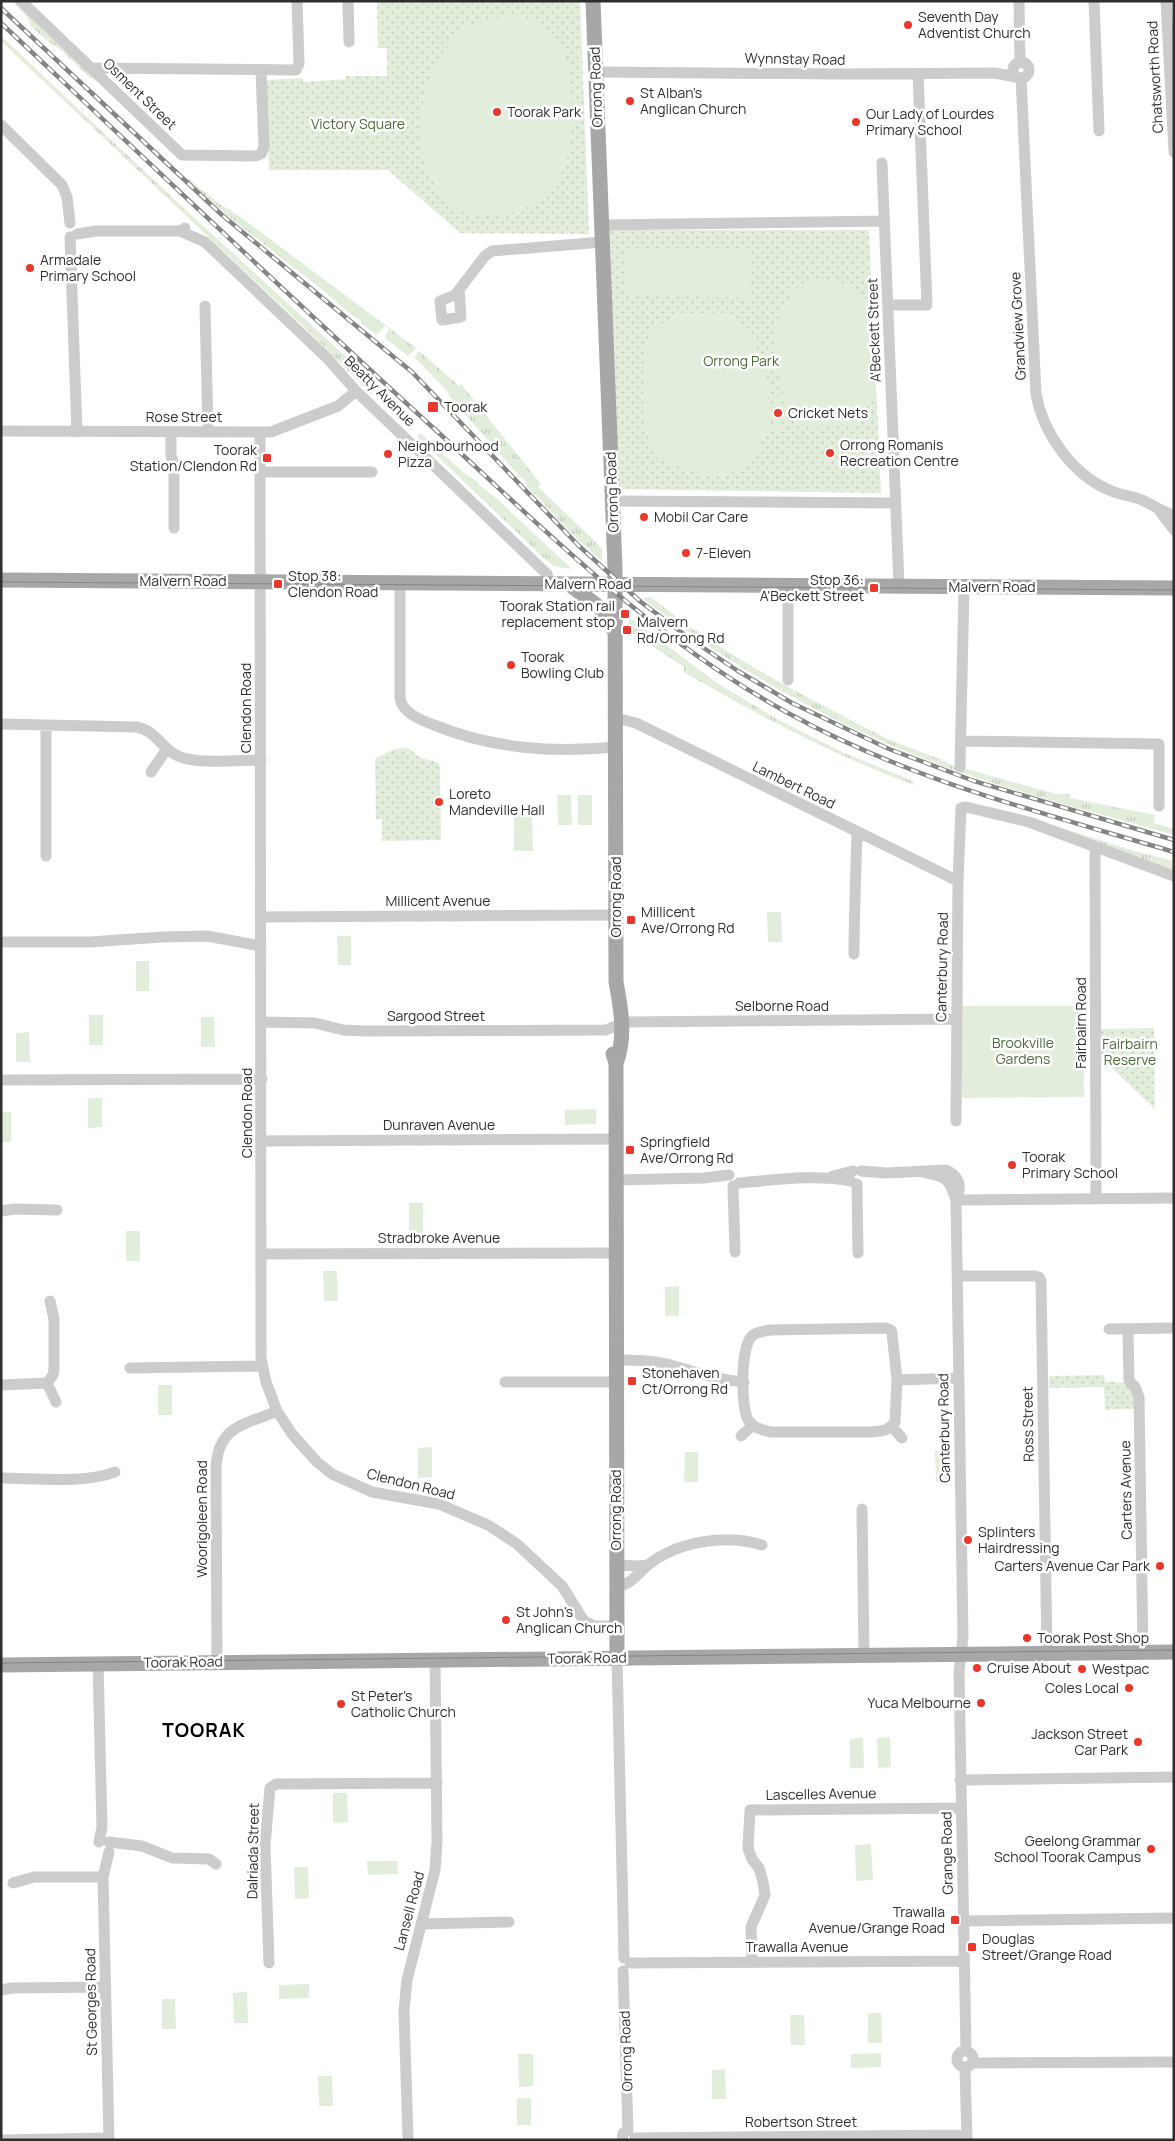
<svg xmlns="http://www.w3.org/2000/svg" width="1175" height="2141" font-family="Manrope,sans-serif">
<defs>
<pattern id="grass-tufts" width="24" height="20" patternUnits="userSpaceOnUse" patternTransform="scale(1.25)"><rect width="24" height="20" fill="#e3eddc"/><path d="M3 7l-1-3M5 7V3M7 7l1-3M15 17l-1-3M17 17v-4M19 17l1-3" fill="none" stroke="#c3ccbd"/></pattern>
<pattern id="park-dots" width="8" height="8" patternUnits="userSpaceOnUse" patternTransform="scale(1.25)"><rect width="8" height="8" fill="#e3eddc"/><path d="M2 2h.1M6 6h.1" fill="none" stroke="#c3ccbd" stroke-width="1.8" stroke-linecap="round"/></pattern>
</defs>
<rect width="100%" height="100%" fill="#fff"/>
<path fill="url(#grass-tufts)" d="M12 1H14L97 80 90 78 61 50 46 40 31 26 27 17Z
M1 36 191 215 352 362 348 366 374 391 371 394 305 328 1 41Z
M184 178 189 179 217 202 242 218 416 348 408 356 385 338 389 329 385 326 377 335 361 324V320L354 317 320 288 237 223Z
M419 351 459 386 461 384 541 484 538 487 602 548V561L572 534 527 486 526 482 522 478 516 477 518 475 449 396 450 394 414 357Z
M420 433 463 472 479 483V485L497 499 572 569 554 566 546 560 417 437Z
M651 597C723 656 808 698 890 740 903 746 950 761 956 768H963L1056 794H1069L1070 798 1155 815 1154 823 1174 829V835C1099 813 1020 794 946 767 834 726 736 670 642 598Z
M629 617 717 683 777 719 842 752 913 781 914 785C833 755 757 715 684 672V667L628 630Z
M1053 825 1134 851 1174 861V872Z"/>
<path fill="url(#park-dots)" d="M580 1 589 234 460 233 388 170H269L266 80 303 78V82L346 79V76H387V48H378L377 2Z
M604 230H869L881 493 616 489Z
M404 748 410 749 421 758 437 762 440 767 441 840 382 841V819H376L375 759 394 749Z
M1154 1028 1155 1109 1098 1055V1029Z
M1104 1375 1105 1382C1127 1381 1135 1385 1134 1409H1128V1408L1125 1409 1105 1410 1104 1387 1049 1388V1376Z"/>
<path fill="#e3eddc" d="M525 17C533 22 547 27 554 35 565 47 568 64 570 80 579 134 569 202 506 214 492 216 474 217 461 211 456 208 451 202 447 198 406 161 416 90 446 49 450 43 454 35 460 31 482 16 499 17 525 17Z
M626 249 752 251 751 298 627 296Z
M818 278 852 286 868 308 874 396 855 423 820 428 798 423 786 409 773 338 782 306 796 288Z
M678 313H732L753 336 767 377 769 425 751 460 728 475 714 476 692 472 656 457 643 417 644 358 652 330Z
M773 397H782V430H773Z
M557 795H571L572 825H558Z
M578 795H592V825H578Z
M514 813H532L533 851H514Z
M767 912H781L782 942H768Z
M337 936H351V965H338Z
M136 961H149V991H136Z
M961 1006H1083L1084 1097 962 1098Z
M89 1015H103V1045H89Z
M201 1017H214L215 1047H201Z
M29 1032 30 1062H16V1033Z
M88 1098H102V1127L88 1128Z
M596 1109V1124L565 1125V1110Z
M1 1112H11V1142H1Z
M409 1203H423V1233H409Z
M126 1231H140V1261H126Z
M323 1271H337L338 1301H324Z
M679 1286V1316H665V1287Z
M158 1385H172V1415H158Z
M432 1447V1477L418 1478V1448Z
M949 1450 950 1481H936L935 1451Z
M685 1452H698V1482H684Z
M890 1737 891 1767 878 1768 877 1738Z
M863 1738 864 1768H850V1739Z
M333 1793H347L348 1822 333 1823Z
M871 1844 873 1880 856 1881 855 1845Z
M367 1861H397L398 1874 368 1875Z
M294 1867H308L309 1898 295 1899Z
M309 1984V1998L279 1999V1985Z
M247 1992 248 2023H234L233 1993Z
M162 1999H175L176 2029H162Z
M868 2013H881L882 2043H868Z
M790 2015H804L805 2045H791Z
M881 2053V2067L851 2068V2054Z
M518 2054H533V2086L519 2087Z
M725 2069 726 2099H712V2070Z
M318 2076H332L333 2106H319Z
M517 2098H531V2125H517Z"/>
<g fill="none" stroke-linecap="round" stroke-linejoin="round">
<path stroke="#ccc" stroke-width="11" d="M21 1 182 155 256 156 261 154 264 147 261 71
M348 1 349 42
M1019 1 1020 63
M1094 1 1099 131
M1166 1 1174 152
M1013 70a8 8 0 1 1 16 0a8 8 0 1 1-16 0Z
M92 68 296 70 299 64 297 1
M596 72 839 74 995 73 1016 77
M1021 78 1036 394C1043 433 1072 474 1109 490 1120 495 1132 496 1142 500 1153 505 1162 512 1174 515
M1 125 62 185 67 197 70 223
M882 163 899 586
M602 225 884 221
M180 231 205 242 328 359 356 391 547 574 550 584
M77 234 96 231H180L185 228
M70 237 77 432
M459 290 461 317 442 320 440 301 455 295 485 256 492 251 602 242
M888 305H927L918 74
M205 306 208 432
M1 431 271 432 338 406 356 391
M171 432V456L174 463V528
M260 433 261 1358 266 1382 277 1411 292 1434 317 1462 332 1474 372 1492 439 1504 488 1525 517 1544 562 1586 584 1621 594 1626H617
M260 472H372
M613 501 895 503
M1159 510 1174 530
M400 583V698C402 713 421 720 434 725 493 749 553 753 616 747
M788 680V585
M616 718 636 723 958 881
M1 724 136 727C156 730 160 747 176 755 193 765 240 760 261 760
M961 741 1159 744V806
M960 767 964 587
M151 772 167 749
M1095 847 1096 1198
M46 856V725
M261 917 616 915
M1 942H90L162 937 207 936 261 946
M854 954C854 913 856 873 857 832
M262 1022 315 1023 343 1030 365 1031 606 1030 625 1022 956 1019
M1 1080 262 1079
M956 1121 958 881 961 808 966 807 1029 822 1174 876
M262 1141 616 1139
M861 1171 886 1173 946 1170C956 1174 962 1183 958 1194
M923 1172C946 1177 948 1176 956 1200L963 1637 959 1672 966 2051
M833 1176 853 1171
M616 1180 704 1178 729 1175
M739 1183C775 1180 815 1174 851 1181
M857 1184 858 1253
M733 1186 735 1252
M956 1200 1174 1198
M1 1211 14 1209 57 1210
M262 1254 616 1253
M957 1276H1035L1039 1277 1041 1281 1047 1654
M886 1328 891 1330 892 1333 897 1380 895 1422C889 1431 882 1431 872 1432H771C762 1430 754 1428 748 1420 741 1407 740 1347 752 1336 756 1332 764 1331 770 1330Z
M1109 1329 1174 1328
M1128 1329 1129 1381 1135 1387 1139 1397 1143 1653
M616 1360C634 1360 653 1360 671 1365 696 1372 717 1380 744 1382
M130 1368 262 1366
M897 1380 958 1378
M505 1382H616
M47 1383 53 1375 54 1369V1319L50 1301
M1 1385 47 1383 56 1402
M892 1427 902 1438
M741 1436 753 1425
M1 1478C34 1478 85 1484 115 1472
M862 1509 864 1655
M616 1565 640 1566 648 1565
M617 1586C631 1585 637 1574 648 1565 678 1541 726 1534 762 1545
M617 1657 624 1958
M217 1662 216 1468C218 1425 245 1425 277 1411
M98 1663 102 1827 99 1842
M960 1780 1174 1777
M109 1842 142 1846 172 1858 209 1859 216 1864
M109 1852 103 1877 109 2140
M13 1883 34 1877H103
M963 1921 1174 1918
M421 1924 509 1922
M752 1962 751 1927 765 1895 763 1882 759 1868 752 1859 748 1848 750 1810 961 1808
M269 1963 265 1845 270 1788 276 1784 437 1783
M630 1963 964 1961
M623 1971 628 2131
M1 1990 12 1988 106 1987
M957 2059a8 8 0 1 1 16 0a8 8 0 1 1-16 0Z
M972 2063 1174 2062
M965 2067 967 2140
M635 2138 967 2135
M1 2140 109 2138
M408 2140 404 2011 407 1980 435 1870 437 1842 435 1659
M622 2140 623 2133 628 2131"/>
<path stroke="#a7a7a7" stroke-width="15" d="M593 1 615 568 616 982C621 1008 626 1038 616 1063
M1 580 1174 588
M569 584 600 608 615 632
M613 1054 616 1063 617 1657
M1 1665 1174 1652"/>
<path stroke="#848484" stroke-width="1" d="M1 582 1174 590
M1 1663 1174 1650"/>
<g stroke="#848484" stroke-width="4.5">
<path id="rail" d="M1 8 222 215 412 372 579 546 641 602 689 638 738 671 792 703 889 749 974 781 1174 840
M1 23C147 161 292 299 440 434 552 537 654 639 788 713 909 780 1043 813 1174 852"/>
</g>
<use href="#rail" stroke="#fff" stroke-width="2.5" stroke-dasharray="8" stroke-linecap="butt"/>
</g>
<g fill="#eb372b" stroke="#fff" stroke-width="2">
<circle cx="908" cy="25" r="5"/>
<circle cx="630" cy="101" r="5"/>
<circle cx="497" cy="112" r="5"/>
<circle cx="856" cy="122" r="5"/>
<circle cx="30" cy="268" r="5"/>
<rect x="427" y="401" width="12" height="12" rx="2.5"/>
<circle cx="778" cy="413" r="5"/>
<circle cx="830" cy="453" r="5"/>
<circle cx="388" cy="454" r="5"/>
<rect x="262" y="453" width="10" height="10" rx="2.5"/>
<circle cx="644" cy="517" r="5"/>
<circle cx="686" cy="553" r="5"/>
<rect x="273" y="579" width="10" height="10" rx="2.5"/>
<rect x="869" y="583" width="10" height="10" rx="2.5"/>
<rect x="620" y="609" width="10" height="10" rx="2.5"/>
<rect x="622" y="625" width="10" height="10" rx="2.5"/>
<circle cx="511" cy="665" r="5"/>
<circle cx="439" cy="802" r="5"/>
<rect x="626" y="915" width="10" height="10" rx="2.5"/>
<rect x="625" y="1145" width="10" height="10" rx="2.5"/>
<circle cx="1012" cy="1165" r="5"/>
<rect x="627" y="1376" width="10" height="10" rx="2.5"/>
<circle cx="968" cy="1540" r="5"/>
<circle cx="1160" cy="1566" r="5"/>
<circle cx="506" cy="1620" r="5"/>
<circle cx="1027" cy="1638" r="5"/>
<circle cx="977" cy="1668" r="5"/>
<circle cx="1082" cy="1669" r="5"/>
<circle cx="1129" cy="1688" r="5"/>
<circle cx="981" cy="1703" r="5"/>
<circle cx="341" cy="1704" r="5"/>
<circle cx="1138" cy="1742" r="5"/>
<circle cx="1151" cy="1849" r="5"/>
<rect x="950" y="1915" width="10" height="10" rx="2.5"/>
<rect x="967" y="1942" width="10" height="10" rx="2.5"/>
</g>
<g text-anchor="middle" stroke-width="5" stroke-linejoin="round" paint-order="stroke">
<g font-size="14" fill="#2f2f2f" stroke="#fff" text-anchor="start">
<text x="918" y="22">Seventh Day<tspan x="918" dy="16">Adventist Church</tspan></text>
<text x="640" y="98">St Alban's<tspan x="640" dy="16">Anglican Church</tspan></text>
<text x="507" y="117">Toorak Park</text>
<text x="866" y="119">Our Lady of Lourdes<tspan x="866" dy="16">Primary School</tspan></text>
<text x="40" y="265">Armadale<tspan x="40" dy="16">Primary School</tspan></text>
<text x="444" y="412">Toorak</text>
<text x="788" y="418">Cricket Nets</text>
<text x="840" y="450">Orrong Romanis<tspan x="840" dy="16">Recreation Centre</tspan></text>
<text x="398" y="451">Neighbourhood<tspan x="398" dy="16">Pizza</tspan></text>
<text x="257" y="455" text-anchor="end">Toorak<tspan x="257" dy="16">Station/Clendon Rd</tspan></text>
<text x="654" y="522">Mobil Car Care</text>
<text x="696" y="558">7-Eleven</text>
<text x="288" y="581">Stop 38:<tspan x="288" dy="16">Clendon Road</tspan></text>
<text x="864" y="585" text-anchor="end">Stop 36:<tspan x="864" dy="16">A'Beckett Street</tspan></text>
<text x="615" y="611" text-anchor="end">Toorak Station rail<tspan x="615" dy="16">replacement stop</tspan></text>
<text x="637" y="627">Malvern<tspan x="637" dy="16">Rd/Orrong Rd</tspan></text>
<text x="521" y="662">Toorak<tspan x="521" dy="16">Bowling Club</tspan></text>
<text x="449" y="799">Loreto<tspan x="449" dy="16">Mandeville Hall</tspan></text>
<text x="641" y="917">Millicent<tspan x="641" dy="16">Ave/Orrong Rd</tspan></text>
<text x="640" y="1147">Springfield<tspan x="640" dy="16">Ave/Orrong Rd</tspan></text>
<text x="1022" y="1162">Toorak<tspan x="1022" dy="16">Primary School</tspan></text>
<text x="642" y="1378">Stonehaven<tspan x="642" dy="16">Ct/Orrong Rd</tspan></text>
<text x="978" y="1537">Splinters<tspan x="978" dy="16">Hairdressing</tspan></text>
<text x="1150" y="1571" text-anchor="end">Carters Avenue Car Park</text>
<text x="516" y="1617">St John's<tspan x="516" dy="16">Anglican Church</tspan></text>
<text x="1037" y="1643">Toorak Post Shop</text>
<text x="987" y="1673">Cruise About</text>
<text x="1092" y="1674">Westpac</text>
<text x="1119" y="1693" text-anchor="end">Coles Local</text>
<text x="351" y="1701">St Peter's<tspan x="351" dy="16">Catholic Church</tspan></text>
<text x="971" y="1708" text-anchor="end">Yuca Melbourne</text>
<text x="1128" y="1739" text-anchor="end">Jackson Street<tspan x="1128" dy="16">Car Park</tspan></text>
<text x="1141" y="1846" text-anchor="end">Geelong Grammar<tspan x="1141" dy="16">School Toorak Campus</tspan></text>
<text x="945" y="1917" text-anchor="end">Trawalla<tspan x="945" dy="16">Avenue/Grange Road</tspan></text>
<text x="982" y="1944">Douglas<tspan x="982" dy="16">Street/Grange Road</tspan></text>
</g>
<g font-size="14" fill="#2f2f2f" stroke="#fff">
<text transform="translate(795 59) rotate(1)" y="5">Wynnstay Road</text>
<text transform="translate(1155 77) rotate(-93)" y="5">Chatsworth Road</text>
<text transform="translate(596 87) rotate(-92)" y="5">Orrong Road</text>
<text transform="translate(140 94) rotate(44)" y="5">Osment Street</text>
<text transform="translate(1018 326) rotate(-93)" y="5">Grandview Grove</text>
<text transform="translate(874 330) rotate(-92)" y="5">A'Beckett Street</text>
<text transform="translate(380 391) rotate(45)" y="5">Beatty Avenue</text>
<text x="184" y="422">Rose Street</text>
<text transform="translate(612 492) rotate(-92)" y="5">Orrong Road</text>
<text x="183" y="586">Malvern Road</text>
<text x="588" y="589">Malvern Road</text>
<text x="992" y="592">Malvern Road</text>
<text transform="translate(246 708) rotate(-90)" y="5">Clendon Road</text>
<text transform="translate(794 785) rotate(26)" y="5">Lambert Road</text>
<text transform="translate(616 897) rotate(-90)" y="5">Orrong Road</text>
<text x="438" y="906">Millicent Avenue</text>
<text transform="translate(942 967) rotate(-89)" y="5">Canterbury Road</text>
<text x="782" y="1011">Selborne Road</text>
<text x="436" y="1021">Sargood Street</text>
<text transform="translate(1081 1023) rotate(-90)" y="5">Fairbairn Road</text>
<text transform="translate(247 1113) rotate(-90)" y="5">Clendon Road</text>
<text x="439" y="1130">Dunraven Avenue</text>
<text x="439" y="1243">Stradbroke Avenue</text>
<text transform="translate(1028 1424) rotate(-91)" y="5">Ross Street</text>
<text transform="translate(944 1428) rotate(-91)" y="5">Canterbury Road</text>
<text transform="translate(411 1484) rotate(14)" y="5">Clendon Road</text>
<text transform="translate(1126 1490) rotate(-91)" y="5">Carters Avenue</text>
<text transform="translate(616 1510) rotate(-90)" y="5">Orrong Road</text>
<text transform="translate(202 1519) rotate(-90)" y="5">Woorigoleen Road</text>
<text transform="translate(587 1658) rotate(-1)" y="5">Toorak Road</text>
<text transform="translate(183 1662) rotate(-1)" y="5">Toorak Road</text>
<text transform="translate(821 1794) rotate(-1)" y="5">Lascelles Avenue</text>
<text transform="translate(253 1851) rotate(-89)" y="5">Dalriada Street</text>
<text transform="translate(947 1853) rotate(-91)" y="5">Grange Road</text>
<text transform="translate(409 1911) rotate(-75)" y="5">Lansell Road</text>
<text x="797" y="1952">Trawalla Avenue</text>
<text transform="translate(91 2002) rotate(-91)" y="5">St Georges Road</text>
<text transform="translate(626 2051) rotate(-92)" y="5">Orrong Road</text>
<text x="801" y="2127">Robertson Street</text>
</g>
<g font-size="14" fill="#4b6c3a" stroke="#fff">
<text x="358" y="129">Victory Square</text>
<text x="741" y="366">Orrong Park</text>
<text x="1023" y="1048">Brookville<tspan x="1023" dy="16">Gardens</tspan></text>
<text x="1130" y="1049">Fairbairn<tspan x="1130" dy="16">Reserve</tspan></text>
</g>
<g font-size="19" font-weight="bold" letter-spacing="1" fill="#000" stroke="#fff">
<text x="204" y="1737">TOORAK</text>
</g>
</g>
<rect width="1175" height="2141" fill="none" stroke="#2f2f2f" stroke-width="5"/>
</svg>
